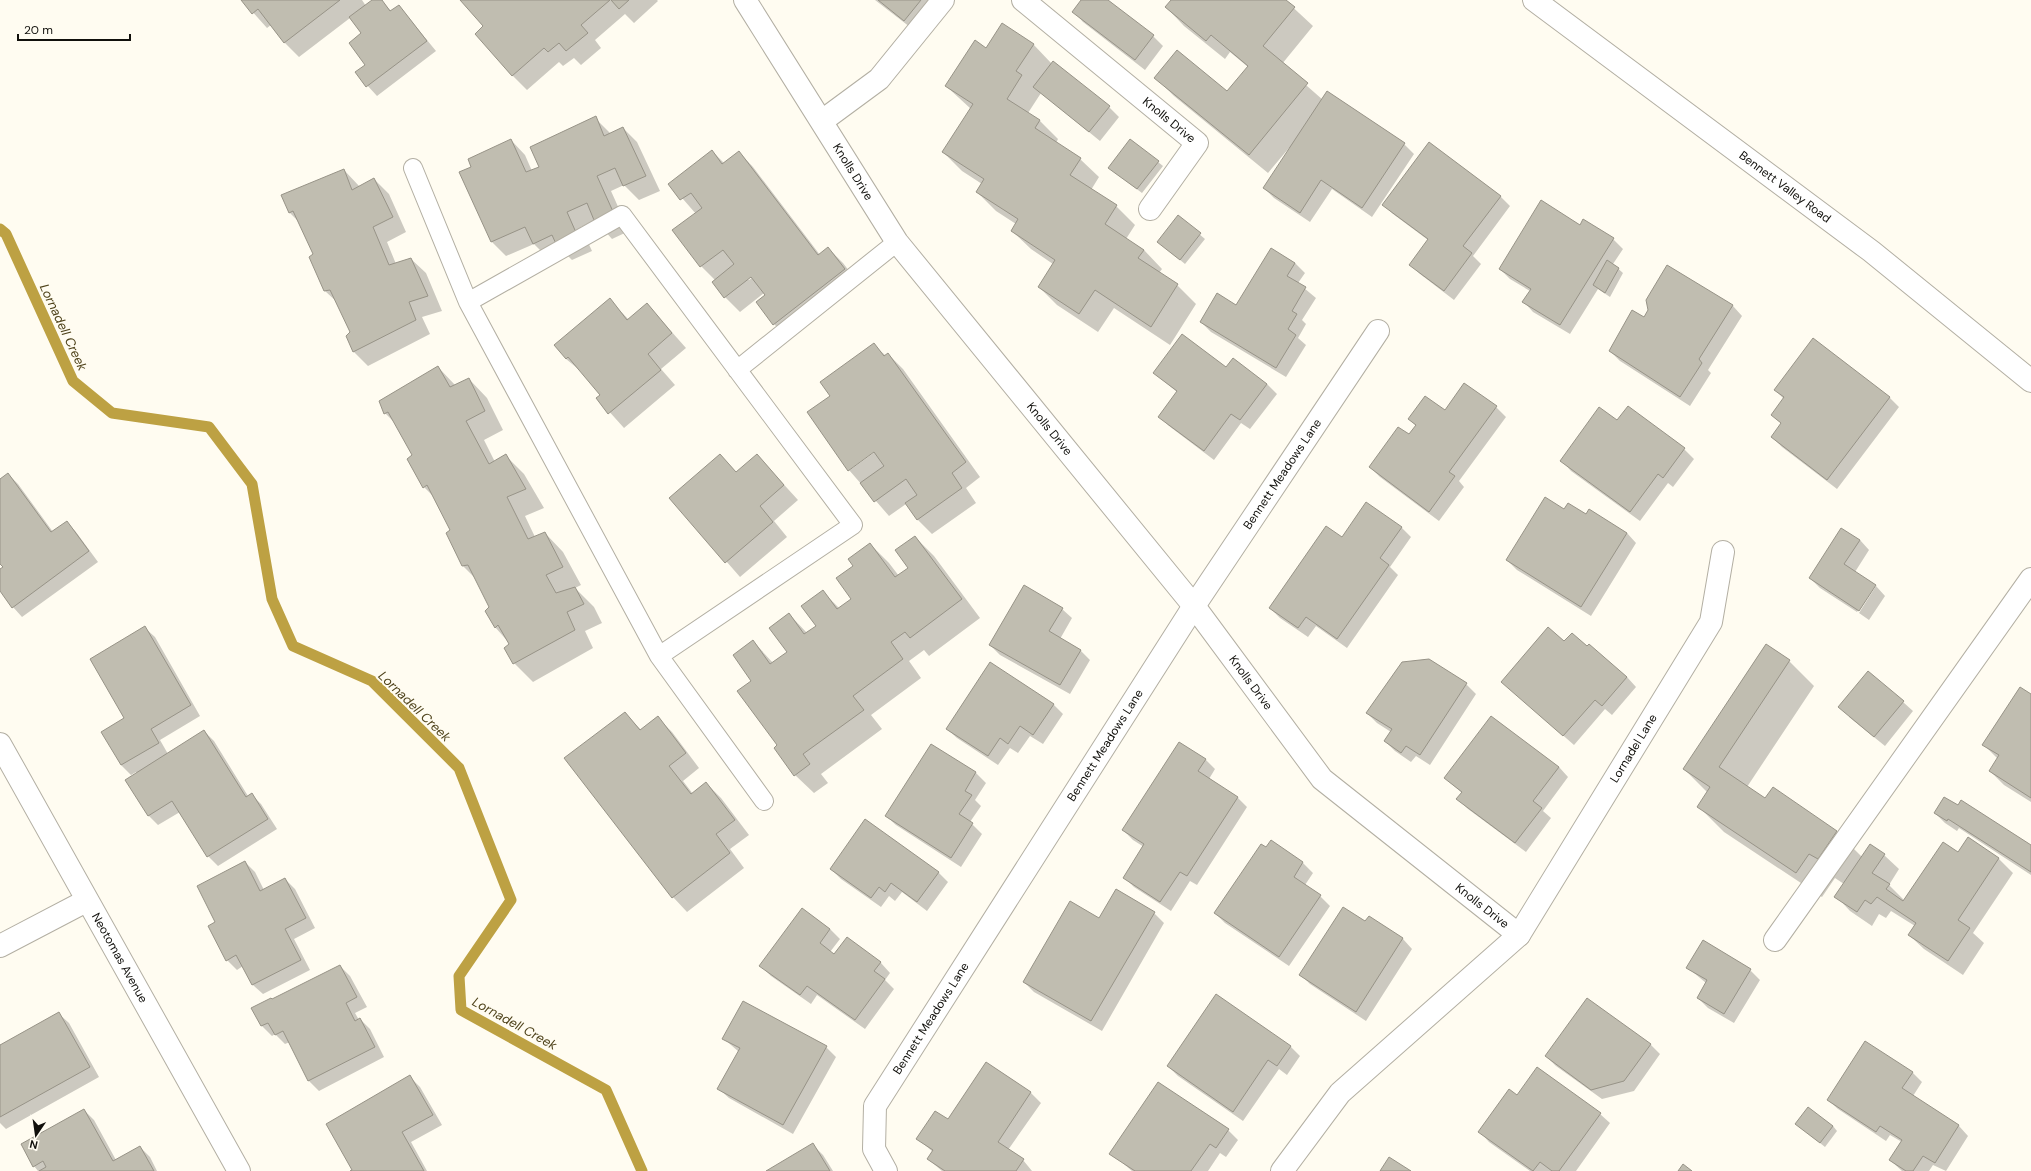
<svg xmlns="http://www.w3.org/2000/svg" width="2031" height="1171" font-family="'DM Sans',sans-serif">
<rect width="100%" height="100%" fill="#fffcf1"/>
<path fill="#0003" fill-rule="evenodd" d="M242 0H362L366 6 373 0H381L392 12 399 6 436 51 377 96 356 73 367 65 362 33 350 18 299 57 285 43 271 25 267 28Z
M462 0H657L658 1 634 23 625 14 595 40 601 48 581 65 574 58 563 66 559 62 527 90 512 75 484 27Z
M875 0H947L919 34Z
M1083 0H1106L1153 36 1163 46 1145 70 1083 22 1074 12Z
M1172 0H1285L1313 26 1282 64 1323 100 1328 93 1404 144 1414 154 1372 217 1332 189 1310 222 1274 198 1264 188 1290 149 1289 148 1268 173 1174 96 1156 78 1227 93 1248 67 1230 52 1225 59 1184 26 1166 7Z
M1033 44 1052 64 1109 107 1119 117 1100 141 1041 93 1028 113 1040 121 1058 139 1056 143 1080 159 1099 177 1091 190 1116 206 1135 225 1126 239 1144 250 1162 269 1159 273 1177 285 1196 304 1170 345 1114 308 1098 332 1057 305 1039 287 1053 264 1031 249 1012 231 1016 224 996 211 977 192 982 184 962 171 943 152 971 109 946 86 986 49Z
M595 118 611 134 623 128 637 142 660 191 639 200 624 185 611 191 629 231 612 239 595 220 581 227 592 251 572 260 563 251 548 258 534 244 506 256 492 242 473 167 511 140 525 155 532 171 540 167Z
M712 151 724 163 739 152 753 167 820 255 828 248 843 263 859 284 788 338 774 324 764 293 740 312 725 297 713 282 715 280 701 266 696 214 670 184ZM755 273 756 275 749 280 747 279Z
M1158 162 1163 166 1142 193 1114 172Z
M344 170 360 187 374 179 389 194 406 232 387 242 396 264 411 259 426 273 442 311 422 317 430 334 368 366 354 352 347 336 352 332 338 303 325 291 314 255 299 222 290 213 283 196Z
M1500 196 1510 206 1473 256 1481 264 1454 300 1420 274 1410 264 1428 240 1393 214 1384 205Z
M1178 216 1205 239 1185 264 1158 242Z
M1580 226 1613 239 1623 249 1613 264 1623 273 1610 297 1598 289 1570 334 1533 312 1524 302 1530 291 1510 279 1500 269Z
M1271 249 1295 263 1305 273 1298 283 1316 298 1302 320 1306 324 1298 338 1306 345 1286 377 1211 332 1201 322 1237 306Z
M1667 267 1733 306 1742 316 1708 370 1711 373 1690 406 1620 361 1610 351 1645 318Z
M610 300 629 320 647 304 686 348 661 369 675 385 624 428 597 398 601 395 582 372 566 359Z
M874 345 886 356 888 354 903 369 980 477 966 488 976 503 932 534 918 520 906 504 889 516 849 470 832 396ZM878 448 879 449 850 470V468Z
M1233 360 1267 384 1277 394 1250 429 1241 423 1214 460 1169 426 1159 416 1177 392 1154 373 1226 368Z
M438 367 455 385 469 379 487 398 503 430 484 440 495 462 506 456 524 474 544 508 525 516 535 537 545 533 563 552 581 585 575 588 594 607 602 623 585 631 593 648 533 682 514 663 506 649 511 645 495 627 491 607 476 579 463 566 451 530 434 497 424 487 413 455 396 424 385 413 380 401Z
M1465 384 1496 407 1506 417 1459 481 1464 487 1439 521 1380 477 1370 467 1410 436 1416 426 1409 419 1445 411Z
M1775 390 1889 397 1899 407 1837 489 1782 447 1772 437 1782 424 1772 415 1784 399Z
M1618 422 1684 449 1694 459 1673 487 1668 483 1640 521 1571 471 1562 461Z
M720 455 737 473 757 455 798 500 774 521 787 537 740 577 671 498Z
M8 474 18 484 53 532 67 522 76 532 98 562 22 617 13 607 0 589V570L4 567 0 562V480Z
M1565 511 1627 533 1636 543 1591 616 1517 570 1507 560Z
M1401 527 1411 537 1390 567 1398 575 1347 648 1316 626 1308 637 1280 618 1270 608 1342 539Z
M915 537 934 556 980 618 929 656 924 650 909 661 921 678 871 715 882 729 821 774 828 783 814 793 795 775 778 745 753 681V641L773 663 788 652 789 614 807 633 817 626 822 591 840 609 853 599 854 566 870 544 889 563 899 576 909 568Z
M1860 540 1869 550 1855 572 1876 586H1874L1857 612 1820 588 1810 578Z
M1876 586 1885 596 1869 620 1859 613Z
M1062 609 1072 618 1060 639 1080 650 1090 660 1070 694 1000 655 990 645Z
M145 628 155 637 200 716 160 740 168 754 204 731 214 741 248 796 251 794 261 804 277 829 218 866 208 856 180 812 158 825 148 815 137 773 136 772 131 775 121 765 126 719Z
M1565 642 1587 648 1627 677 1636 687 1612 715 1605 709 1574 745 1502 682Z
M1766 645 1789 661 1814 686 1747 787 1766 800 1836 831 1862 857 1884 855 1899 869 1889 885 1904 900 1959 853 1968 839 1999 859 2013 873 1973 933 1984 943 1963 975 1924 949 1909 935 1915 926 1891 911 1886 918 1879 914 1872 926 1850 911 1836 896 1844 884 1835 878 1822 897 1724 832 1699 807 1708 793 1684 769Z
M1466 684 1476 694 1430 765 1416 756 1411 762 1395 751 1385 741 1391 732 1377 723 1367 713Z
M2031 695V802L2004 785 1990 771 1998 759 1984 745Z
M1903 702 1913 711 1885 746 1849 717Z
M1053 704 1063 714 1043 744 1030 736 1018 753 1010 748 998 765 957 738 947 729Z
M625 713 641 730 657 717 672 732 699 768 683 781 693 794 706 783 721 798 749 835 730 849 744 868 687 912 673 897Z
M931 745 976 773 986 783 975 800 981 806 970 822 982 834 961 867 896 825 886 816Z
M1205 759 1215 769 1209 779 1237 797 1247 807 1197 885 1190 881 1171 911 1134 887 1124 877 1144 847 1133 840 1123 830Z
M1559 767 1568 777 1543 811 1551 818 1526 852 1468 809 1458 799 1462 793 1445 778Z
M1935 813 2031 846V875L1959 828 1957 831 1945 823Z
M1271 842 1303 863 1313 873 1305 885 1320 896 1330 906 1289 966 1225 923 1215 913Z
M245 862 255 872 264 890 285 879 295 889 315 928 294 939 310 970 263 994 253 985 243 966 237 970 227 960 217 923Z
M831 869 938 872 948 882 927 911 902 892 895 901 889 896 881 907 841 879Z
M802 909 830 929 840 939 830 952 834 955 847 938 881 963 890 973 885 980 894 989 865 1029 817 995 811 1004 771 976 761 966Z
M1154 913 1164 923 1102 1031 1034 992 1024 982 1099 919Z
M1369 917 1403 939 1412 949 1366 1021 1310 984 1300 974 1366 923Z
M340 966 350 976 367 1007 355 1013 359 1020 360 1019 370 1029 384 1057 319 1091 309 1081 290 1042 285 1044 275 1034 272 1036 262 1026 253 1008 272 1001Z
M1688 968 1750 970 1760 980 1734 1023 1708 1008 1698 998 1706 983Z
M59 1014 69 1023 99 1077 6 1129 0 1123V1044L2 1046Z
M723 1038 826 1047 836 1057 793 1134 729 1098 719 1089 739 1052Z
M1651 1045 1660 1054 1634 1091 1602 1099 1556 1066 1546 1056Z
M1290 1046 1300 1056 1287 1075 1279 1069 1243 1121 1178 1076 1168 1066Z
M986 1063 1031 1093 1041 1103 1008 1150 1023 1160 1032 1171H942L928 1159 933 1152 918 1139 948 1120Z
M1912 1072 1922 1082 1913 1096 1959 1126 1968 1136 1946 1171 1933 1165 1929 1171H1902L1890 1160 1902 1142 1890 1135 1886 1141 1838 1109 1828 1100Z
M410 1077 420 1087 442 1125 411 1142 427 1171H352Z
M1517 1096 1600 1114 1610 1123 1576 1171H1530L1489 1142 1480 1132Z
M84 1110 94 1120 116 1160 140 1147 150 1157 157 1171H38L34 1166Z
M1796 1124 1833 1126 1837 1131 1825 1147Z
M1228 1130 1238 1140 1226 1157 1220 1153 1208 1171H1132L1111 1153Z
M813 1145 823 1155 833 1171H768Z"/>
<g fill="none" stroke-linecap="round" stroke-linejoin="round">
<path stroke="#bda143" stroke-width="11" d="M0 229 6 234 73 381 112 413 209 427 252 484 272 599 293 646 372 681 459 768 511 900 459 976 461 1010 606 1090 642 1171"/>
</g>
<path fill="#c0bdb0" stroke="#979387" d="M241 0H340L284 43 258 9 252 14Z
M372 0H382L390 11 399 5 427 41 366 87 355 72 365 65 349 43 361 33 349 17Z
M460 0H610L581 25 588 33 566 51 559 43 548 52 544 48 512 76 475 34 483 26Z
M611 0H629L619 9Z
M878 0H921L904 21Z
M1081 0H1108L1154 35 1135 60 1072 12Z
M1171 0H1286L1295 7 1263 46 1308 83 1249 155 1154 78 1177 50 1227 91 1248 66 1211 35 1206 41 1165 7Z
M1002 23 1034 44 1016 71 1022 75 1007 99 1040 120 1035 128 1081 158 1070 175 1117 205 1105 224 1144 250 1138 258 1178 284 1151 327 1095 290 1079 314 1038 287 1055 260 1011 231 1018 219 976 192 984 179 942 152 973 104 945 86 975 40 986 48Z
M1053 61 1110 106 1089 132 1033 87Z
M1327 91 1405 143 1362 208 1321 180 1300 213 1263 188Z
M596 116 604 136 623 127 646 176 623 186 615 168 597 176 615 216 596 225 587 203 567 212 578 237 557 246 552 235 533 244 525 227 491 242 459 172 471 167 468 159 511 139 526 172 539 167 530 147Z
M1130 139 1159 161 1137 189 1108 168Z
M1429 142 1501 196 1463 246 1472 253 1444 291 1409 265 1428 239 1382 205Z
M712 150 722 164 739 151 818 255 828 247 845 269 773 325 756 302 765 295 751 277 724 298 712 282 734 264 723 250 700 267 672 230 702 208 691 193 680 200 668 184Z
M344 169 352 190 374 178 393 217 373 227 389 265 411 258 428 296 409 302 416 320 353 352 346 336 350 332 330 290 324 291 309 257 313 254 293 211 289 213 281 195Z
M1541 200 1580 225 1583 219 1614 238 1560 325 1522 302 1531 289 1499 269Z
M1178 215 1201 233 1180 260 1157 242Z
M1271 248 1295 263 1287 276 1306 287 1292 311 1297 314 1288 329 1296 335 1276 368 1200 322 1217 293 1236 305Z
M1607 260 1619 268 1605 293 1593 285Z
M1667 265 1733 305 1699 359 1702 363 1680 397 1609 351 1632 310 1644 317 1648 310 1646 300Z
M610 298 627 320 647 303 672 333 648 354 661 370 608 414 596 398 600 395 568 357 566 359 554 345Z
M1182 334 1226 367 1233 358 1267 384 1240 420 1231 414 1204 451 1158 417 1177 391 1153 373Z
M1813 338 1890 397 1827 480 1771 437 1781 423 1771 415 1784 397 1774 390Z
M874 343 884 356 888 353 966 462 952 473 962 488 917 520 905 503 917 495 906 479 874 502 860 483 884 466 874 452 848 471 807 412 830 396 820 382Z
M438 366 450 387 469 378 485 411 466 421 489 464 506 454 526 489 507 497 528 539 545 532 563 567 546 575 556 593 575 587 584 604 567 612 575 630 513 664 504 648 509 644 498 625 495 628 485 611 489 607 468 565 462 566 446 533 450 530 427 485 423 488 407 459 412 455 388 412 384 414 379 401Z
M1464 383 1497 406 1449 472 1455 476 1429 512 1369 467 1398 427 1409 434 1416 425 1408 419 1425 396 1445 410Z
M1628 406 1685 448 1663 478 1658 474 1630 512 1560 461 1599 407 1617 420Z
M720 454 736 472 757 454 784 485 760 506 773 522 725 563 669 498Z
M8 473 51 532 67 521 89 551 12 608 0 591V569L3 567 0 564V479Z
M1545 497 1564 509 1568 503 1586 514 1589 509 1627 533 1581 607 1506 560Z
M1366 502 1402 527 1380 558 1389 565 1337 639 1306 617 1298 628 1269 608 1326 526 1342 537Z
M1841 528 1860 540 1844 564 1876 585 1859 611 1809 578Z
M915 536 962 599 910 638 905 632 891 642 903 659 853 696 864 710 803 754 810 764 794 776 774 748 777 745 737 691 751 681 733 655 753 640 770 664 787 652 769 628 789 613 804 634 816 626 801 606 823 590 837 609 851 599 836 578 853 566 848 559 870 543 895 577 908 568 895 550Z
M1024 585 1063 608 1049 631 1081 650 1060 685 989 645Z
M145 626 191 705 151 729 159 743 121 765 101 732 124 718 90 659Z
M1548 627 1564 641 1572 633 1587 646 1589 644 1627 677 1602 706 1595 700 1563 736 1501 682Z
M1766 644 1790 660 1719 767 1765 798 1773 787 1837 831 1818 859 1809 854 1796 873 1697 807 1710 787 1683 769Z
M1429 659 1467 683 1420 755 1406 746 1401 753 1384 741 1392 729 1366 713 1402 662Z
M990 662 1054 704 1033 735 1020 726 1008 744 1000 738 988 756 946 729Z
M1868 671 1904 701 1874 737 1838 707Z
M2020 687 2031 694V798L1989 771 1999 755 1982 745Z
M625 712 640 730 658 716 686 753 669 766 691 794 706 782 735 820 716 834 730 853 672 898 564 758Z
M1491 716 1559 767 1533 801 1542 808 1515 843 1456 799 1462 792 1444 778Z
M204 730 246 797 252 793 268 819 207 857 172 801 148 816 125 780Z
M1179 742 1206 759 1198 771 1238 797 1187 876 1180 872 1160 902 1123 878 1144 844 1122 830Z
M931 744 976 772 965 791 972 795 959 814 973 823 951 858 885 816Z
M1944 797 1958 805 1961 800 2031 845V872L1948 819 1947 821 1934 813Z
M865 819 939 872 917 902 891 883 885 892 879 887 871 898 830 869Z
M1968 837 1999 858 1958 920 1970 928 1948 961 1908 935 1916 923 1877 897 1871 904 1865 900 1857 912 1834 897 1870 844 1885 854 1872 873 1890 884 1886 889 1903 901 1943 842 1958 852Z
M1271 840 1303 862 1294 877 1321 895 1279 957 1214 913 1261 844 1266 847Z
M245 861 260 891 285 878 306 918 285 929 301 960 252 985 236 955 226 961 208 926 215 922 197 886Z
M1116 889 1155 912 1091 1021 1023 982 1070 901 1099 918Z
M1343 907 1365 921 1369 916 1403 938 1356 1012 1299 975Z
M802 908 830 929 820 943 834 954 847 937 881 962 874 971 885 979 855 1020 807 986 800 995 759 966Z
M1703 940 1751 969 1724 1014 1697 998 1707 980 1686 968Z
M340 965 357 997 346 1003 355 1021 360 1018 375 1047 308 1081 283 1031 275 1035 268 1023 261 1026 251 1008 271 998 272 999Z
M1216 994 1291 1046 1277 1066 1268 1060 1233 1112 1167 1066Z
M1587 998 1651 1044 1624 1081 1591 1090 1545 1056Z
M743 1001 827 1046 783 1125 717 1089 740 1048 722 1039Z
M59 1012 90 1067 0 1117V1045Z
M1865 1041 1913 1072 1902 1088 1959 1125 1935 1163 1923 1156 1913 1171H1906L1889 1160 1902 1140 1880 1126 1876 1132 1827 1100Z
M986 1062 1031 1092 998 1142 1024 1159 1016 1171H945L927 1159 933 1150 916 1139 935 1111 948 1119Z
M1537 1067 1601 1113 1559 1171H1552L1540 1162 1533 1171 1478 1132 1509 1089 1517 1095Z
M410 1075 433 1115 402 1132 424 1171H350L352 1170 326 1124Z
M1158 1082 1229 1129 1216 1148 1210 1144 1191 1171H1135L1109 1154Z
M1808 1107 1833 1126 1820 1143 1795 1124Z
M84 1109 113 1161 140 1146 154 1171H39L46 1167 43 1161 33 1167 21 1144Z
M813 1143 830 1171H766Z
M1389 1157 1411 1171H1380Z
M1683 1164 1692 1171H1678Z"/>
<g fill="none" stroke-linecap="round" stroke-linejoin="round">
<g stroke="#b3afa3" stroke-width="20">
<path id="lane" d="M413 168 468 302 659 656 764 801
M468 302 622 215 853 525 659 656
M737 370 897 242"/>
</g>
<g stroke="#b3afa3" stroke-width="24">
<g id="street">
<path id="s1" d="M745 0 897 242 1194 606 1322 779 1519 935"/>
<path id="s2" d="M1023 0 1197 143 1150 209"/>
<path d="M822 121 879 79 943 0"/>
<path id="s3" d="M0 744 239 1171"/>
<path d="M1775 940 2031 579"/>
<path d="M0 946 86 901"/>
<path id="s4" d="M886 1171 874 1149 875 1106 1194 606 1378 331"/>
<path id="s5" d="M1282 1171 1340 1093 1519 935 1711 622 1723 552"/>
</g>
</g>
<g stroke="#b3afa3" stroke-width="24">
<g id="secondary">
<path id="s6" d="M1534 0 1871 251 2031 381"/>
</g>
</g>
<use href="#lane" stroke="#fff" stroke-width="18"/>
<use href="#street" stroke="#fff" stroke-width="22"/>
<use href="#secondary" stroke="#fff" stroke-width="22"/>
</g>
<g text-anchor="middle" stroke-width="4" stroke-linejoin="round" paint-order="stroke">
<g font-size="12" fill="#11100c" stroke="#fffcf1">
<text dy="4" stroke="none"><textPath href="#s2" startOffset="189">Knolls Drive</textPath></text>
<text dy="4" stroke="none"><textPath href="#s1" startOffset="203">Knolls Drive</textPath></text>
<text dy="4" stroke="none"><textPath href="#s6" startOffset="313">Bennett Valley Road</textPath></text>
<text dy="4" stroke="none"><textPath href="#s1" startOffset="527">Knolls Drive</textPath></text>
<text dy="4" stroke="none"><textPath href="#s4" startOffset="820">Bennett Meadows Lane</textPath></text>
<text dy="4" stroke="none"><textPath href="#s1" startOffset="851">Knolls Drive</textPath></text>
<text dy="4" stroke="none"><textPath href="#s4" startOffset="496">Bennett Meadows Lane</textPath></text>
<text dy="4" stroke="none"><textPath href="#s5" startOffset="555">Lornadel Lane</textPath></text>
<text dy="4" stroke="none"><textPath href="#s1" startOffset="1175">Knolls Drive</textPath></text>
<text dy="4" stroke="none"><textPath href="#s3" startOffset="245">Neotomas Avenue</textPath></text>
<text dy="4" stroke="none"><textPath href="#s4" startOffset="172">Bennett Meadows Lane</textPath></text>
</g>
<g font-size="13" font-style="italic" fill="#4f431b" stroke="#fffcf1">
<text transform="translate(64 327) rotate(65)" y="5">Lornadell Creek</text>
<text transform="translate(415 706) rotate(44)" y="5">Lornadell Creek</text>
<text transform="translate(515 1023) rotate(29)" y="5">Lornadell Creek</text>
</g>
</g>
<g transform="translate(36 1135) rotate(193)" stroke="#fffcf1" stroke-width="3" paint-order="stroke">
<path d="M0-3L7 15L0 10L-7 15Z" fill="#11100c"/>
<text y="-6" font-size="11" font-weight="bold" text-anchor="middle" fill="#11100c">N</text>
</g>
<path d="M18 34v6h112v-6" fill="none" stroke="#11100c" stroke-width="2"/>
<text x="24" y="34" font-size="12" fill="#11100c" stroke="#fffcf1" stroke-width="3" paint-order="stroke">20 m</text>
</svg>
